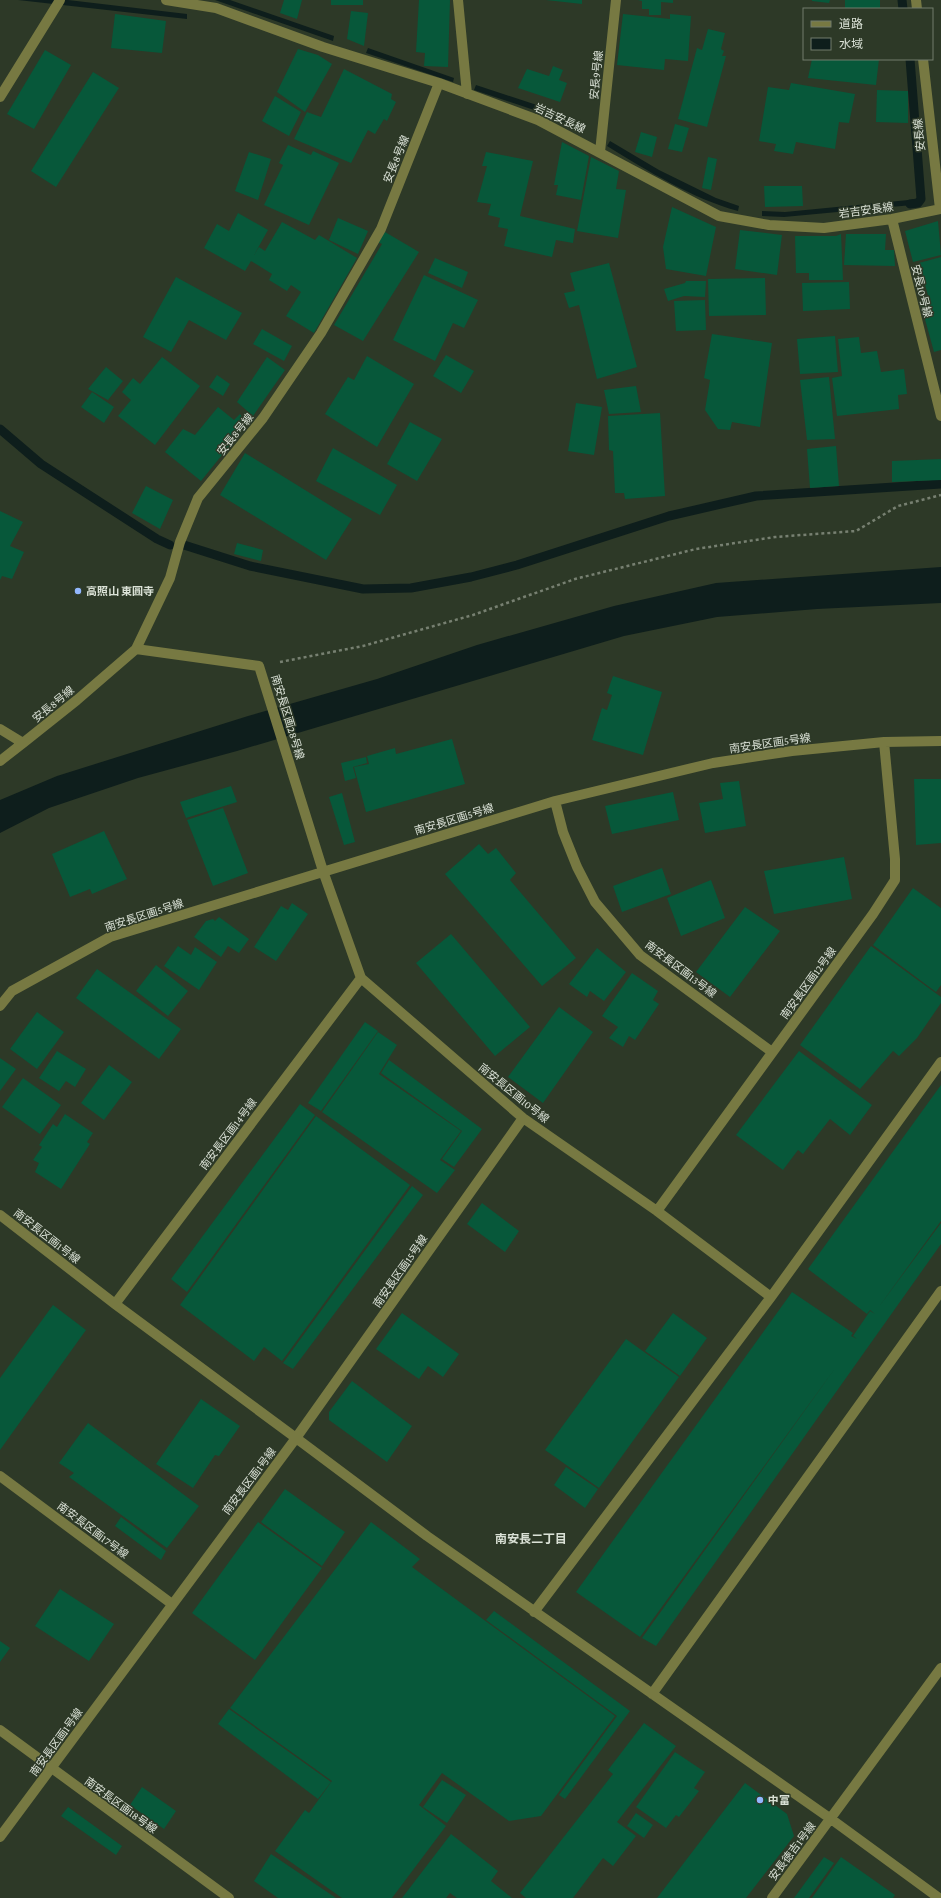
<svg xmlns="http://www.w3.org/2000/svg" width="941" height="1898" font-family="'Crimson Pro','Noto Sans JP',serif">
<rect width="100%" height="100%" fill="#2d3927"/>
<path fill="#0e1e1c" d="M18 0H68L187 14V19Z
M215 0H230L334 36 333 41Z
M368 48 454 78 453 82 366 53Z
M476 85 549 109 576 123 575 128 546 114 474 90Z
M610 141 659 170 716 198 739 206 738 211C691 198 648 171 607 146Z
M919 199 923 204 784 217 762 216V211L785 212Z
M941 567V603L817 609 717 617 624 636 237 751 138 778 49 808 0 833V800L57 776 248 716 377 679 477 645 614 606 716 583Z"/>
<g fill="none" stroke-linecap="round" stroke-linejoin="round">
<path stroke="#0e1e1c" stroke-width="9" d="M902 0 903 9
M910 59 921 199 918 203 910 204
M0 429 41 464 157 539 170 545
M184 545 250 566 363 589 411 588 471 577 517 565 669 516 756 496 941 484"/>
</g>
<path fill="#07583a" d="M284 0H302L297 19 280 13Z
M331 0H363V5H331Z
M419 0H450L448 67 424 66 425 53 416 52Z
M546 0H582V4Z
M638 0H673V3L661 2V15H649V9H642V1Z
M812 0H830L829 3 812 1Z
M845 0H880V9L845 8Z
M351 11 368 13 364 46 347 39Z
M115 14 166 21 162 53 111 48Z
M623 14 670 19V14L691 16 688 61 665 59 664 70 617 65Z
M708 29 725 33 721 49 724 51 722 56H726L707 127 678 119 697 48 702 50Z
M298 49 318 55 332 64 305 112 277 92Z
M45 50 71 65 34 129 7 114Z
M812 59H879L876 85 808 78Z
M553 66 563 70 559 80 567 83 560 102 518 88 527 69 549 76Z
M344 69 392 94 391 99 396 102 387 121 384 119 375 134 368 130 351 163 294 139 307 112 321 117Z
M93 72 119 88 56 187 31 171Z
M791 83 855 94 849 123 839 122 835 149 796 142 793 154 774 151 776 144 759 141 768 87 789 90Z
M877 90 908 91V123L876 122Z
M275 96 301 112 289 136 262 121Z
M675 124 689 128 682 152 668 149Z
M641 132 657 137 652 157 635 152Z
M562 142 589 156 581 200 556 195 558 185H554Z
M288 145 311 155 313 151 339 163 309 225 264 205 283 165 279 163Z
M249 152 271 159 258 200 235 191Z
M486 152 533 161 520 216 575 229 573 243 556 240 552 257 504 246 508 229 498 227 500 218 488 215 491 204 477 202 487 166H482Z
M591 157 619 171 616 189 626 190 618 238 577 231Z
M708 157 717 159 711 190 702 188Z
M764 186H802L803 206 765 207Z
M672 207 716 227 706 276 666 269 663 247Z
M238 213 268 230 254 255 259 247 265 251 282 222 315 240 319 235 357 258 314 333 286 316 301 292 291 285 287 291 269 280 272 274 251 261 245 271 204 248 217 224 229 231Z
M338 218 368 231 358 254 329 240Z
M938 221 941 255 913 262 905 231Z
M740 230 782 235 777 275 735 269Z
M385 232 419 252 363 341 334 325 382 244 378 242Z
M841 234 843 280H809V273H796L795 236H836Z
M846 234H886L885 250H894L895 266 844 265Z
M941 257V350L934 352 920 301 929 299 919 263Z
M435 258 468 272 462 288 428 273Z
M609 263 637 367 597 379 579 305 569 308 564 293 575 291 570 273Z
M424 275 478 300 464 328 453 323 435 361 393 340Z
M176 277 242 313 226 340 189 320 171 352 143 337Z
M765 278 766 315 709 316 708 279Z
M686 281H706L705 297 684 296 668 301 664 289 685 283Z
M849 282 850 309 803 311 802 283Z
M705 300 706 330 676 331 674 301Z
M262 329 292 346 284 361 253 344Z
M712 334 772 343 760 427 732 422 730 430 718 429 705 410 710 380 704 378Z
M835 336 838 372 800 374 797 339Z
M859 337 861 353 877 351 881 372 904 369 907 394 898 395 899 409 837 416 832 378 842 376 838 339Z
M446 355 474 371 461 393 433 376Z
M367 356 414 384 377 447 325 414 348 377 354 380Z
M162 357 200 386 155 445 118 416 131 400 122 392 133 378 140 384Z
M267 357 285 370 253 416 237 402Z
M106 367 123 381 108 400 88 389Z
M217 375 230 384 223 396 209 387Z
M829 377 835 439 807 440 800 380Z
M636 386 641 412 609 414 604 390Z
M92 392 114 407 104 423 81 407Z
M576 403 602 407 594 455 568 451Z
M218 407 234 420 240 414 247 424 201 481 165 452 183 429 195 435Z
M660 413 665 496 625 499 624 493H615L613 451 609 450 608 416Z
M410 422 442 439 417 481 387 464Z
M836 446 839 486 810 488 807 449Z
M333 448 397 485 380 515 316 481Z
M245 453 352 519 326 560 220 495Z
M941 459V480L892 482V461Z
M146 486 173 500 160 529 132 513Z
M0 511 23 522 10 546 24 552 12 579 2 576 0 580Z
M237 543 263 550 261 561 234 554Z
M613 676 662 692 643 755 592 740 602 708 607 710 612 695 607 693Z
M452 739 465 784 366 812 354 767 369 764 367 756 395 748 396 754Z
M366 757 367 763 353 767 356 778 345 781 341 763Z
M914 779H941V843L916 845Z
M739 781 746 826 705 833 699 803 723 799 720 783Z
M231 786 237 802 186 818 180 802Z
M673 792 679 820 612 834 605 806Z
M342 793 355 842 344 845 329 797Z
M223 808 248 873 213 886 187 820Z
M104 831 127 879 92 894 90 889 70 897 52 854Z
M479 844 488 854 496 848 516 873 510 880 576 958 542 986 445 874Z
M844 857 852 899 774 914 764 871Z
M662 868 671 894 622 912 613 886Z
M711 880 725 918 681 936 667 898Z
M913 888 941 908V985L936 992 873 945Z
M292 903 308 914 276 961 254 947 281 906 288 910Z
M745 907 780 931 730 997 696 972Z
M219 917 249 939 239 953 228 946 221 957 194 937 206 921 213 919 215 921Z
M451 934 530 1027 495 1056 416 963Z
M178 946 191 955 195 947 217 962 199 990 164 966Z
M871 946 941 997V1003L917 1038 899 1056 893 1051 860 1089 800 1045Z
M597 948 626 972 604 1001 590 991 587 997 569 984Z
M156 965 188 991 168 1016 136 991Z
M97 969 181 1029 159 1059 76 998Z
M632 973 658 991 653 1000 659 1004 635 1040 629 1036 623 1047 609 1038 618 1027 602 1016Z
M559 1007 593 1032 543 1103 508 1077Z
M37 1012 64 1032 37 1069 10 1049Z
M365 1022 378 1031 321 1111 308 1103Z
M378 1032 397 1045 379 1074 461 1131 440 1160 455 1170 437 1193 322 1112Z
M57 1051 86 1069 75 1087 66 1081 59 1091 39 1078Z
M799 1051 872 1105 850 1135 830 1119 803 1154 798 1150 783 1170 736 1135Z
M0 1058 16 1069 0 1091Z
M389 1060 482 1129 454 1167 442 1159 462 1131 381 1073Z
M109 1065 132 1082 104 1120 81 1103Z
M23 1078 61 1105 40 1134 2 1107Z
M941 1085V1221L878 1308 941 1223V1244L656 1646 642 1638 836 1367 640 1637 576 1592 792 1292 853 1333 851 1336 857 1339 853 1336 870 1311 875 1314 870 1310 867 1314 808 1269Z
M300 1104 315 1115 187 1292 171 1279Z
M65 1114 93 1133 87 1142 90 1144 61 1189 35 1172 39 1163 33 1160 42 1147 39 1145 53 1124 57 1127Z
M316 1116 410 1185 282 1361 264 1347 254 1361 180 1305Z
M412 1186 423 1195 293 1369 283 1363Z
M482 1203 519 1231 505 1252 467 1224Z
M53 1305 86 1330 0 1450V1378Z
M402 1313 459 1354 443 1377 428 1366 419 1379 376 1349Z
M673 1313 707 1338 680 1376 645 1351Z
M626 1339 679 1377 599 1488 545 1450Z
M352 1381 412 1426 387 1462 329 1420V1412Z
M201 1399 240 1426 219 1456 215 1455 193 1488 156 1464Z
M88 1423 199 1506 167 1548 69 1477 74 1473 59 1463Z
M566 1467 598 1489 585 1508 554 1485Z
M285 1489 345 1532 322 1566 261 1522Z
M121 1517 166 1551 161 1560 115 1526Z
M258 1522 322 1568 255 1660 192 1613Z
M371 1522 420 1559 412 1567 615 1716 541 1816 509 1821 442 1773 419 1805 446 1826 392 1898H342L275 1851 305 1810 309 1813 332 1781 230 1708Z
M60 1589 114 1624 89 1661 35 1626Z
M494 1611 630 1711 565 1799 559 1795 617 1716 486 1620Z
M0 1641 10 1648 0 1662Z
M229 1709 331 1782 318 1799 218 1724Z
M644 1723 676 1746 617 1822 636 1836 613 1866 603 1858 573 1898H526L520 1893 613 1774 608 1770Z
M675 1752 705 1772 694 1788 699 1791 679 1817 676 1815 666 1828 636 1807Z
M442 1780 466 1795 447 1823 423 1807Z
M745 1783 787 1814 794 1836 746 1898H657Z
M142 1787 176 1811 164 1829 130 1805Z
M68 1807 122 1846 116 1855 61 1816Z
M636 1813 653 1825 644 1838 627 1826Z
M451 1834 498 1871 491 1881 512 1898H457L450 1893 446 1898H402Z
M271 1854 336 1898H278L254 1881Z
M824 1857 834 1863 809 1898H794Z
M841 1857 895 1895 893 1898H812Z"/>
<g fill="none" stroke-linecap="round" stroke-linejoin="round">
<path stroke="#778071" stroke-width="2.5" stroke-dasharray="3 3" stroke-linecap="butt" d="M280 662 363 646 473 615 575 579 696 549 775 537 856 531 898 506 941 495"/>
<path stroke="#777942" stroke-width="10" d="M166 0 216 8 323 47 439 83 538 120 719 216 769 225 824 228 892 219 941 209
M458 0 467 94
M916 0 917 9
M923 59 940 209
M0 97 60 0
M600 152 616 0
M892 219 941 416
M136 649 259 666 323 871 361 978 523 1118 657 1211 771 1297
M0 729 23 743 77 700 136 649 170 578 180 542 198 498 263 418 321 333 381 229 439 83
M0 761 23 743
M555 801 563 832 577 867 595 902 640 955 772 1052
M0 1006 12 991 110 937 555 801 713 763 792 751 884 742 941 741
M523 1118 296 1438 427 1536 831 1819 939 1898
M657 1211 873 914 895 880V859L884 742
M0 1215 115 1304 296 1438 0 1837
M115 1304 361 978
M0 1476 172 1604
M534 1612 771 1297 941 1062
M652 1694 941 1291
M0 1730 229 1898
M772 1898 941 1668"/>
</g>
<g fill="#92b7fd" stroke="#2d3927" stroke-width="1.5">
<circle cx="78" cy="591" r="4"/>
<circle cx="760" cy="1800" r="4"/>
</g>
<g text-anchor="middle" stroke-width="3" stroke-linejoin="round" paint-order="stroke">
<g font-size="11" fill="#dae1d6" stroke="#2d3927">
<text transform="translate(596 75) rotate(-84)" y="4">安長9号線</text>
<text transform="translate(560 118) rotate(25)" y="4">岩吉安長線</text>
<text transform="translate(919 135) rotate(-96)" y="4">安長線</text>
<text transform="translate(396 159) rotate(-68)" y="4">安長8号線</text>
<text transform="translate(866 210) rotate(-8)" y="4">岩吉安長線</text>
<text transform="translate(922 291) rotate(76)" y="4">安長10号線</text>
<text transform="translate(235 434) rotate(-51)" y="4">安長8号線</text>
<text transform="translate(53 704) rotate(-39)" y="4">安長8号線</text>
<text transform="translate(288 717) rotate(73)" y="4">南安長区画28号線</text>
<text transform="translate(770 743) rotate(-8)" y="4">南安長区画5号線</text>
<text transform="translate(454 819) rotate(-17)" y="4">南安長区画5号線</text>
<text transform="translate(144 915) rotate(-18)" y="4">南安長区画5号線</text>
<text transform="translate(681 969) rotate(37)" y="4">南安長区画13号線</text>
<text transform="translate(808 983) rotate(-54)" y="4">南安長区画12号線</text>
<text transform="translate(514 1093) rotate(39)" y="4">南安長区画10号線</text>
<text transform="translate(228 1134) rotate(-53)" y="4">南安長区画14号線</text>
<text transform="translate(47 1236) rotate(38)" y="4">南安長区画1号線</text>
<text transform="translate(400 1271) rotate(-55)" y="4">南安長区画15号線</text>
<text transform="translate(249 1481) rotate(-53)" y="4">南安長区画1号線</text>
<text transform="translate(93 1530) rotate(37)" y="4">南安長区画17号線</text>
<text transform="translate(56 1742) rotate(-54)" y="4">南安長区画1号線</text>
<text transform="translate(121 1805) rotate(36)" y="4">南安長区画18号線</text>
<text transform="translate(792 1851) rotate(-53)" y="4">安長徳吉1号線</text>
</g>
<g font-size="11" font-weight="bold" fill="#dae1d6" stroke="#2d3927" text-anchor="start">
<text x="86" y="595">高照山 東圓寺</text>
<text x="768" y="1804">中富</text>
</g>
<g font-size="12" font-weight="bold" fill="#dae1d6" stroke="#2d3927">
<text x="531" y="1543">南安長二丁目</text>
</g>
</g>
<rect x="803" y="8" width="130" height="52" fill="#2d3927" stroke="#727c6d"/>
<rect x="811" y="21" width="20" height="6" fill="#777942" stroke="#727c6d"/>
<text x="839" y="28" font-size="12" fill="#dae1d6">道路</text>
<rect x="811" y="38" width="20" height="12" fill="#0e1e1c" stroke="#727c6d"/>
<text x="839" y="48" font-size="12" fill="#dae1d6">水域</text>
</svg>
